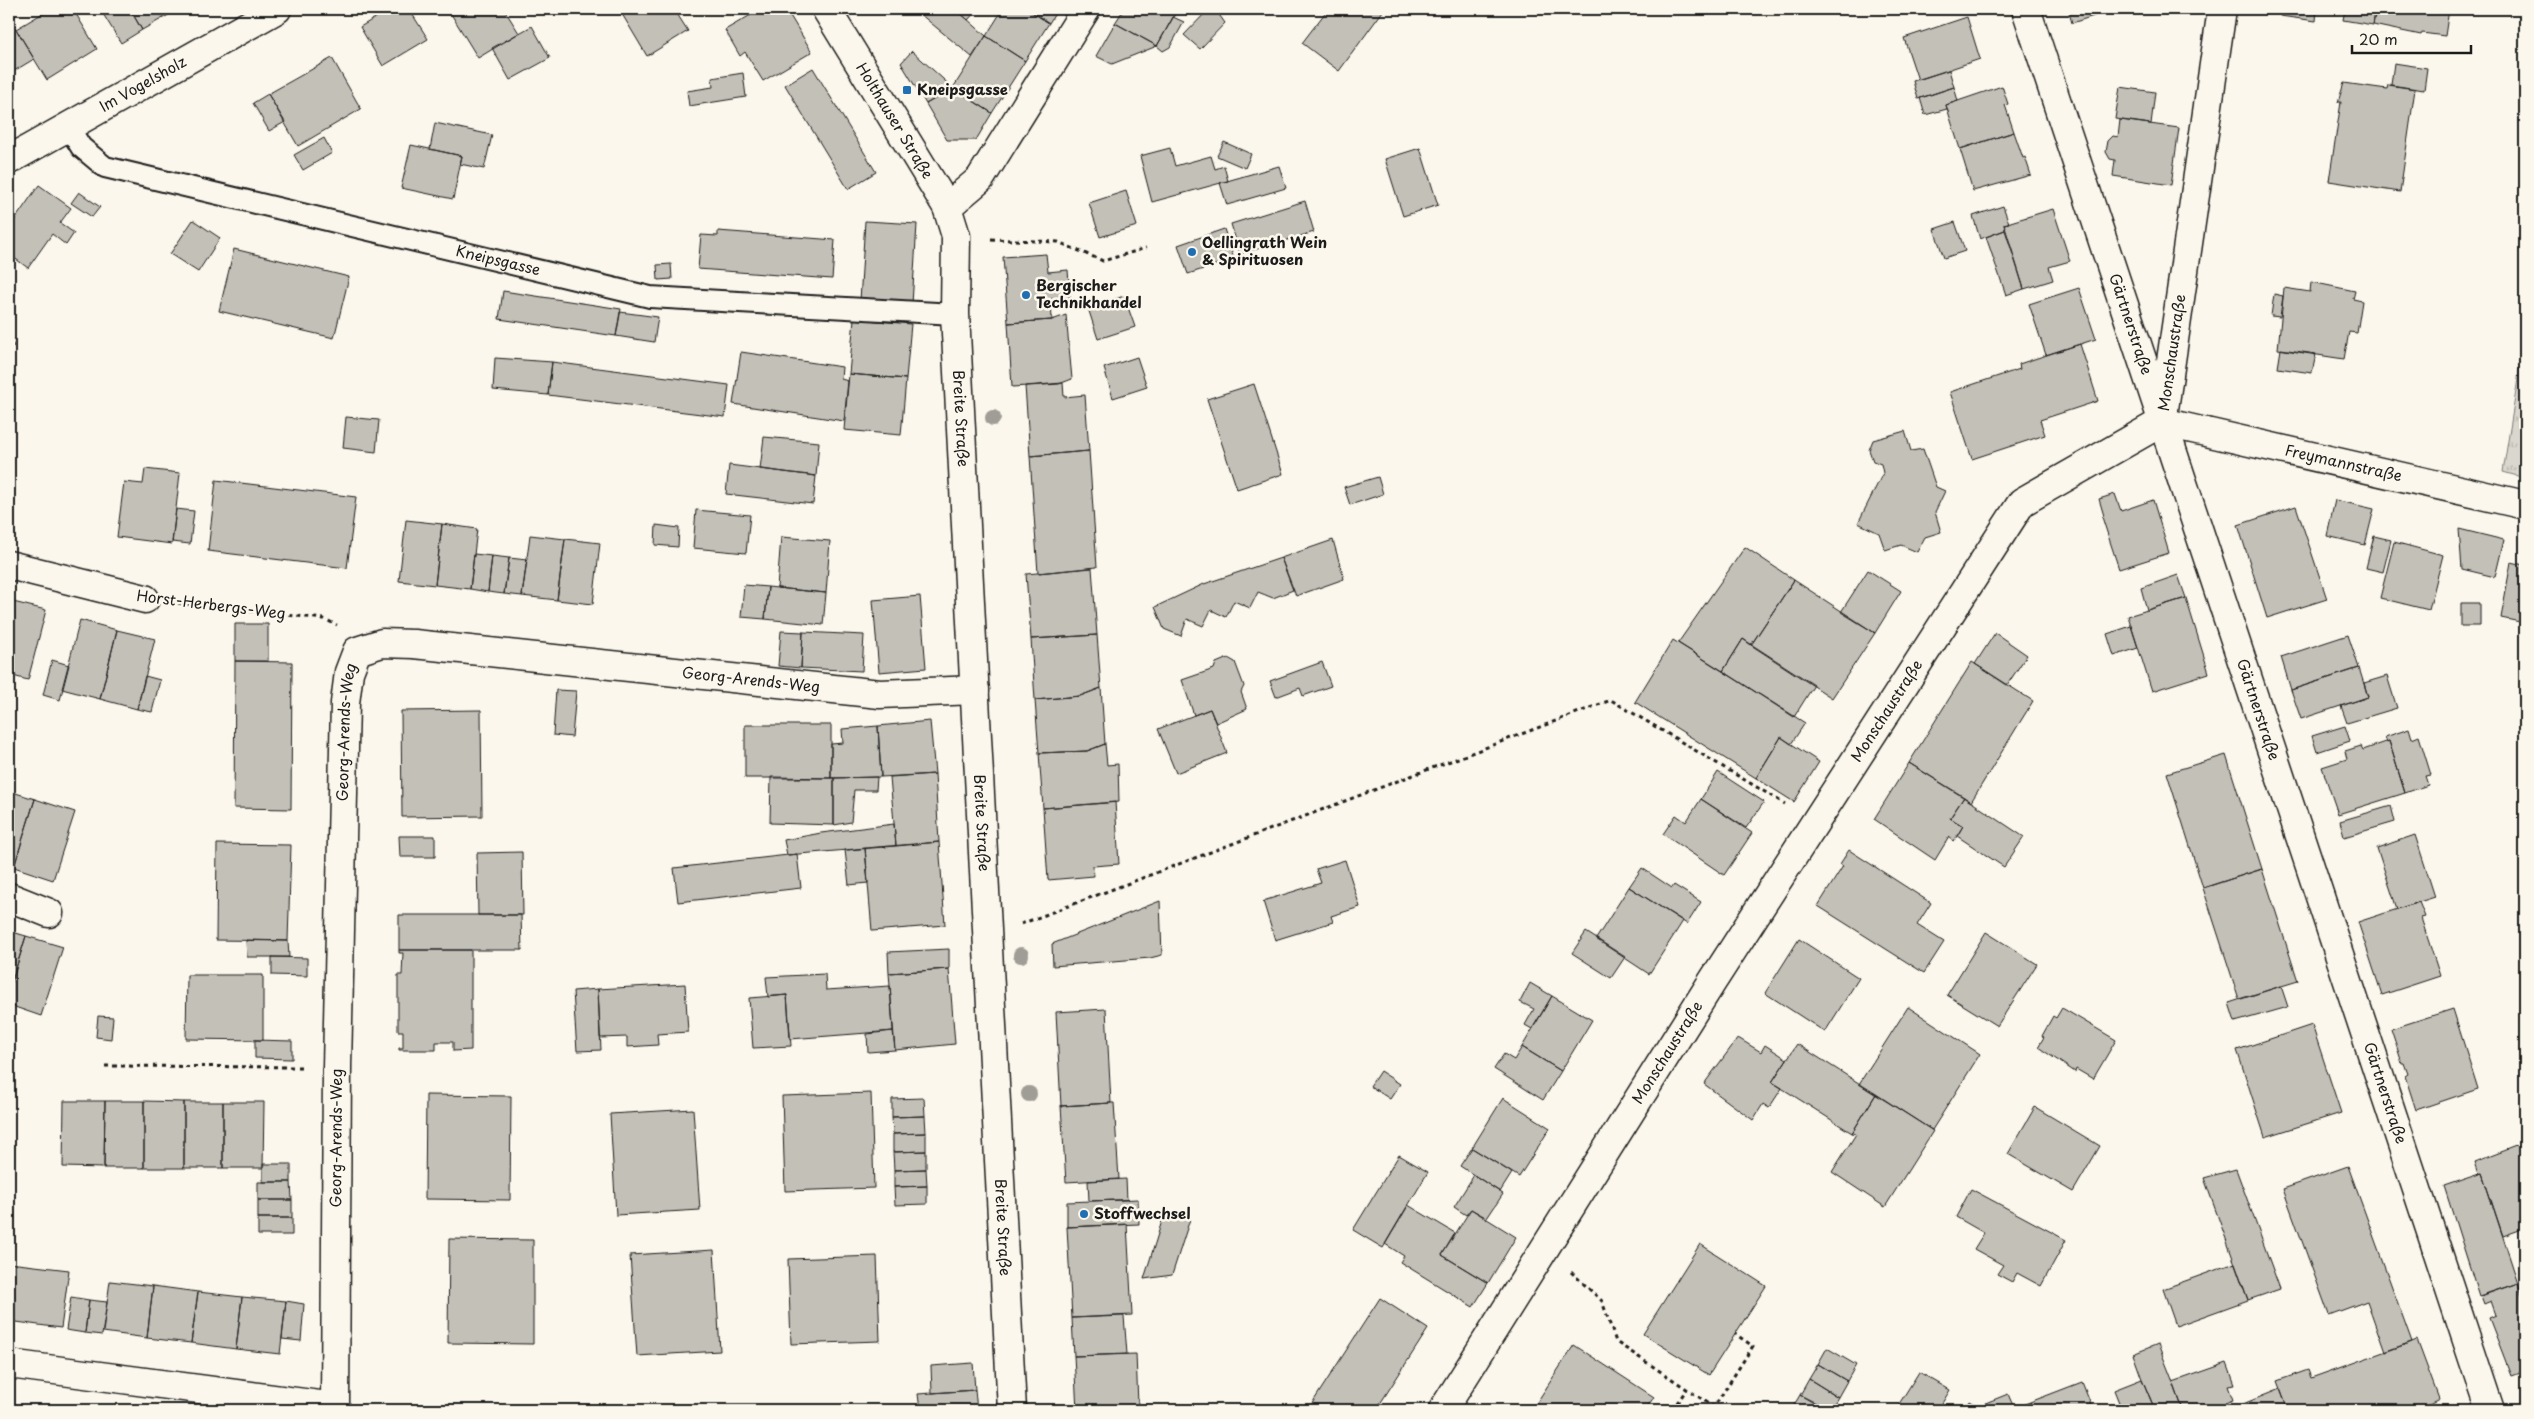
<svg xmlns="http://www.w3.org/2000/svg" width="2534" height="1419" font-family="'Playpen Sans',sans-serif">
<defs>
<pattern id="park-tufts" width="24" height="20" patternUnits="userSpaceOnUse" patternTransform="scale(1.25)"><rect width="24" height="20" fill="#dad7ce"/><path d="M3 7l-1-3M5 7V3M7 7l1-3M15 17l-1-3M17 17v-4M19 17l1-3" fill="none" stroke="#bab8b0"/></pattern>
</defs>
<rect width="100%" height="100%" fill="#fbf7ec"/>
<filter id="ink" filterUnits="userSpaceOnUse"><feTurbulence type="fractalNoise" baseFrequency=".02" numOctaves="2"/><feDisplacementMap in="SourceGraphic" scale="10" xChannelSelector="R" yChannelSelector="G"/><feConvolveMatrix kernelMatrix="1 2 1 2 8 2 1 2 1" color-interpolation-filters="sRGB"/></filter>
<g filter="url(#ink)">
<path fill="url(#park-tufts)" stroke="#7b7a75" d="M2525 335V478L2503 472Z"/>
<path fill="#c3c0b8" stroke="#1c1c1c" d="M50 9H73L97 49 47 80 16 29Z
M100 9H130L142 30 121 43Z
M130 9H179L142 30Z
M390 9H409L428 39 383 66 360 27Z
M448 9H504L519 33 478 58Z
M619 9H674L688 31 647 56Z
M761 9H786L812 52 763 81 745 52 740 56 725 30Z
M868 9H880L871 14Z
M914 9H956L986 36 972 57Z
M956 9H978L968 20Z
M1003 9H1027L1049 23 1025 61 986 36Z
M1027 9H1058L1049 23Z
M1124 9H1178L1157 46 1115 23Z
M1209 9H1215L1225 23 1200 49 1184 35Z
M1328 9H1380L1383 11 1339 71 1302 43Z
M2068 9H2101L2103 13 2072 23Z
M2281 9H2317L2316 21 2280 16Z
M2345 9H2373L2372 12 2375 13 2373 25 2343 20Z
M2373 9H2449L2445 36 2422 33 2421 35 2373 25 2375 13 2372 12Z
M1173 17 1184 22 1170 47 1163 51 1157 46Z
M1967 17 1980 59 1918 80 1904 38Z
M1115 23 1157 46 1112 64 1096 56Z
M532 26 550 58 510 80 492 48Z
M16 29 34 59 14 71 9 63V33Z
M986 36 1025 61 992 113 953 88Z
M912 51 953 88 926 104 901 63Z
M332 58 361 109 298 146 268 94Z
M9 63 14 71 9 74Z
M2394 63 2427 68 2424 90 2391 85Z
M813 68 876 172 848 189 785 85Z
M1949 70 1954 87 1918 99 1913 81Z
M743 73 746 97 689 106 687 91 713 87 712 78Z
M2344 83 2387 89 2388 85 2415 89 2400 192 2329 181 2341 102H2338Z
M2002 86 2008 104 2005 105 2014 132 1960 149 1946 105Z
M1954 87 1958 101 1946 105 1947 109 1925 115 1920 98Z
M2120 87 2155 92 2151 124 2115 119Z
M953 88 992 113 976 140H947L926 104Z
M268 94 285 122 269 131 253 103Z
M2120 120 2179 128 2171 185 2113 176 2115 160 2110 159 2106 152 2108 141 2113 136 2118 137Z
M435 123 492 135 484 169 460 164 462 156 430 149Z
M2014 132 2023 158 2025 157 2031 175 1973 191 1960 149Z
M324 138 332 153 303 170 294 155Z
M1224 142 1251 154 1245 168 1217 156Z
M411 145 462 156 453 199 401 188Z
M1170 148 1175 166 1211 156 1215 169 1224 166 1228 181 1152 202 1140 156Z
M1420 148 1438 205 1403 216 1385 159Z
M1279 166 1286 188 1227 205 1220 183Z
M39 185 71 208 60 223 74 233 66 245 52 234 28 268 9 254V228Z
M1126 191 1137 226 1100 237 1089 203Z
M79 192 100 207 92 217 71 203Z
M1305 201 1314 232 1240 254 1231 224Z
M2003 206 2009 223 2004 224 2005 230 1980 239 1973 216Z
M2053 209 2070 261 2049 267 2053 280 2024 289 2004 224Z
M193 220 220 238 198 272 170 254Z
M865 221 917 224 912 304 860 301Z
M1955 222 1965 251 1944 258 1934 229Z
M1224 229 1234 259 1188 274 1178 245Z
M2005 230 2024 289 2006 295 1986 237Z
M718 231 835 240 832 279 698 269 701 235 718 236Z
M234 249 349 277 334 338 219 311Z
M1046 254 1048 272 1068 270 1070 298 1051 299 1052 320 1008 323 1003 257Z
M671 264 672 279 658 280 657 265Z
M2311 282 2355 291 2353 299 2362 301 2357 333 2349 332 2344 359 2278 349 2284 288 2310 292Z
M2079 288 2096 339 2046 355 2029 304Z
M503 291 621 309 616 336 499 319Z
M2274 294 2283 296 2280 317 2271 316Z
M1124 296 1135 327 1098 339 1088 308Z
M620 312 658 317 654 342 616 336Z
M1066 315 1072 379 1059 384 1012 387 1008 323 1052 320Z
M854 319 911 324 906 379 849 374Z
M9 337 14 346 9 349Z
M2080 344 2098 401 2040 420 2045 435 1972 459 1950 392 2020 369 2019 364Z
M2281 349 2316 354 2312 373 2278 368Z
M741 352 842 367 841 379 848 381 844 421 733 404Z
M1137 357 1147 387 1113 398 1104 368Z
M495 358 552 362 548 395 493 390Z
M552 362 729 385 725 417 548 395Z
M849 374 906 379 901 435 844 430Z
M1063 383 1064 397 1085 395 1089 451 1030 456 1025 386Z
M1254 384 1283 474 1237 489 1207 399Z
M346 417 379 420 376 452 343 448Z
M1905 431 1911 451 1923 449 1936 487 1945 491 1935 512 1941 532 1925 537 1917 552 1901 545 1885 550 1879 533 1858 523 1883 473 1881 464 1873 461 1869 450 1873 440Z
M764 437 819 442 816 476 760 469Z
M1089 451 1097 567 1038 573 1030 456Z
M729 465 816 476 813 504 726 494Z
M145 469 180 473 172 544 117 537 124 482 143 484Z
M1378 477 1383 494 1350 505 1344 487Z
M216 480 356 497 347 568 208 551Z
M2115 494 2121 511 2153 500 2169 553 2119 569 2102 517 2104 516 2099 499Z
M2335 500 2374 509 2365 545 2327 536Z
M2296 506 2327 599 2267 618 2238 525Z
M176 509 194 511 190 544 172 542Z
M696 510 750 515 746 553 693 548Z
M406 520 442 524 435 585 399 581Z
M442 524 477 529 470 589 435 585Z
M656 525 679 528 678 547 655 545Z
M2459 529 2504 540 2495 577 2462 569Z
M530 535 565 539 557 600 522 596Z
M2374 536 2391 540 2383 572 2366 568Z
M781 537 830 541 826 593 777 588Z
M565 539 600 543 593 604 557 600Z
M1333 540 1344 579 1296 596 1281 558Z
M2394 542 2443 555 2429 610 2380 598Z
M1745 547 1794 580 1751 645 1743 639 1723 671 1678 643Z
M474 554 492 556 488 592 470 589Z
M492 556 509 558 504 594 488 592Z
M509 558 527 560 522 596 504 594Z
M1281 558 1293 590 1273 598 1258 592 1250 608 1234 601 1226 617 1211 610 1203 626 1187 619 1181 636 1164 629 1155 607 1204 584Z
M2511 562 2525 565V623L2501 618Z
M1092 568 1097 635 1031 639 1026 574Z
M1868 570 1901 591 1875 633 1841 612Z
M2178 575 2186 598 2147 610 2141 588Z
M1794 580 1875 633 1832 698 1751 645Z
M744 585 768 587 765 619 741 617Z
M768 587 826 593 823 625 765 619Z
M920 596 926 668 879 672 873 600Z
M2186 598 2209 673 2152 691 2128 616Z
M9 601 46 610 28 680 9 675Z
M2461 603H2480V626H2461Z
M80 620 117 630 100 699 62 689Z
M235 624H268V661H235Z
M2131 626 2138 648 2114 656 2107 634Z
M117 630 155 639 137 709 100 699Z
M781 631 803 632 801 668 778 666Z
M803 632 864 635 862 671 801 668Z
M1995 633 2027 655 2007 685 1975 664Z
M1097 635 1101 688 1080 696 1035 700 1031 639Z
M2348 635 2359 668 2291 690 2281 657Z
M1743 639 1814 685 1794 717 1723 671Z
M1673 640 1805 723 1791 744 1781 737 1756 778 1635 702Z
M1228 658 1235 662 1244 686 1241 692 1247 709 1216 723 1210 709 1194 715 1182 680 1214 669 1216 663Z
M52 660 69 665 60 700 43 695Z
M235 661 292 662 291 809 234 808Z
M1322 662 1331 686 1303 696 1300 688 1276 697 1270 681Z
M1972 662 2033 701 1971 802 1909 763Z
M2359 668 2368 697 2301 719 2291 690Z
M145 676 160 680 152 712 137 709Z
M2387 676 2397 708 2347 723 2341 706 2368 697 2364 683Z
M1101 688 1105 744 1087 751 1039 753 1035 700 1080 696Z
M556 690 576 691 572 737 553 735Z
M1210 709 1227 753 1176 773 1158 729Z
M481 710 482 816 402 817 401 711Z
M930 721 935 774 881 777 878 726Z
M745 725H831V778H745Z
M878 726 881 777 831 778V744L843 743 842 729Z
M2345 726 2350 741 2317 752 2312 736Z
M2409 729 2412 739 2419 736 2431 775 2425 776 2428 785 2405 793 2389 741 2387 742 2385 737Z
M1781 737 1819 762 1794 802 1756 778Z
M2389 741 2405 793 2338 814 2322 767 2347 759 2345 751 2361 746 2363 750Z
M1105 744 1107 765 1118 764 1119 802 1043 808 1039 753 1087 751Z
M2226 755 2262 869 2203 888 2167 773Z
M1909 763 1964 797 1950 818 1963 826 1954 841 1949 837 1935 860 1874 819Z
M1718 772 1764 802 1746 828 1701 799Z
M935 774 939 842 896 846 890 777Z
M771 777 834 778V825L770 823Z
M877 777 876 790H854L851 822 834 825V778Z
M9 791 35 799 14 867 9 866Z
M1964 797 2024 837 2004 867 1957 836 1963 826 1950 818Z
M35 799 75 812 53 880 14 867Z
M1701 799 1752 833 1724 875 1663 834 1676 815 1686 822Z
M1115 802 1119 864 1093 866 1094 876 1048 880 1043 808Z
M2391 806 2395 822 2344 837 2340 821Z
M894 824 896 846 787 855 784 840 821 833Z
M2415 835 2435 897 2397 909 2377 848Z
M399 836H435V857H400Z
M939 842 945 925 872 931 865 848Z
M217 844 291 845 288 941 216 940Z
M865 848 868 883 849 885 845 850Z
M1849 850 1931 903 1917 925 1944 942 1924 973 1818 906 1843 866 1840 864Z
M522 852 523 915H478L477 853Z
M797 854 801 888 678 902 674 868Z
M1345 860 1360 907 1331 916 1333 922 1275 940 1263 901 1321 883 1316 869Z
M1642 868 1672 888 1674 885 1701 902 1687 924 1629 887Z
M2262 869 2298 981 2239 999 2203 888Z
M1629 887 1683 921 1649 974 1596 939Z
M1160 901 1162 955 1150 958 1053 966 1052 944Z
M2419 902 2425 917 2421 918 2440 976 2382 995 2358 922Z
M399 915H521L522 950H399Z
M9 931 26 936 9 991Z
M1586 932 1625 957 1611 978 1572 953Z
M1986 932 2037 964 1997 1026 1947 995Z
M26 936 63 947 41 1016 9 1005V991Z
M1799 939 1859 978 1825 1032 1765 993Z
M246 940 288 941 289 957H247Z
M949 949V969L889 973 888 952Z
M399 950H471V1050L453 1051V1042H436V1050H399V1048H403V1031H398V975H402L403 953H399Z
M272 957 307 958V976L272 975Z
M949 969 955 1044 895 1050 889 973Z
M825 974 826 990 890 986 893 1031 790 1039 787 995 768 997 766 977Z
M187 975H263V1040L186 1039Z
M1530 983 1552 996 1532 1029 1525 1025 1534 1009 1520 1002Z
M685 984 688 1032 657 1034 658 1045 627 1047V1037L600 1038 598 989Z
M2281 986 2288 1007 2235 1022 2229 1003Z
M598 989 601 1050 577 1051 573 991Z
M787 995 791 1046 753 1048 749 998Z
M1552 996 1592 1020 1561 1071 1522 1047Z
M1908 1007 1980 1054 1932 1130 1859 1084Z
M2062 1008 2116 1040 2093 1079 2076 1069 2075 1072 2038 1047 2044 1037 2042 1036 2053 1016 2056 1018Z
M1106 1009 1111 1103 1061 1106 1056 1012Z
M2453 1009 2478 1089 2416 1110 2405 1076 2408 1074 2404 1063H2402L2391 1029Z
M98 1016 113 1017 111 1039 96 1037Z
M2312 1025 2341 1113 2265 1137 2237 1050Z
M893 1031 895 1050 868 1052 867 1034Z
M1738 1038 1761 1052 1765 1045 1787 1059 1772 1082 1782 1088 1769 1108 1763 1104 1753 1120 1704 1084Z
M255 1040 292 1041V1059L255 1058Z
M1797 1044 1876 1094 1852 1133 1772 1082Z
M1522 1047 1561 1071 1543 1100 1494 1069 1504 1054 1514 1060Z
M1380 1071 1400 1084 1390 1099 1370 1086Z
M871 1093 874 1188 785 1191 782 1096Z
M1876 1094 1933 1131 1885 1207 1832 1172 1856 1134 1852 1133Z
M426 1095 511 1096 510 1200 425 1199Z
M924 1098 925 1116 892 1117V1099Z
M1503 1098 1550 1128 1519 1177 1472 1148Z
M64 1101H105L104 1168 63 1167Z
M105 1101H144V1168H104Z
M144 1101 184 1102V1168H144Z
M184 1102H223V1168H184Z
M223 1102H264L263 1168H223Z
M1111 1103H1114L1119 1179 1066 1182 1061 1106Z
M2035 1107 2100 1146 2073 1192 2008 1154Z
M693 1109 700 1210 616 1215 610 1114Z
M925 1116 926 1133 893 1134 892 1117Z
M926 1133V1151L893 1152V1134Z
M2522 1144 2525 1154V1228L2503 1236 2482 1173 2479 1174 2475 1162Z
M1472 1148 1512 1173 1500 1192 1460 1166Z
M926 1151V1169L894 1170 893 1152Z
M1399 1155 1428 1172 1383 1248 1353 1230Z
M263 1164H291V1182H263Z
M2348 1166 2412 1342 2385 1352 2367 1301 2329 1315 2283 1189Z
M926 1169 927 1186 894 1187V1170Z
M2236 1169 2280 1289 2248 1300 2204 1178Z
M2482 1173 2518 1283 2479 1296 2444 1186Z
M1474 1175 1503 1194 1487 1218 1471 1209 1466 1215 1454 1207Z
M1126 1179 1127 1200 1089 1201 1088 1181Z
M258 1182H291L292 1200H258Z
M927 1186V1204L895 1205 894 1187Z
M1971 1189 2066 1240 2041 1286 2017 1273 2012 1282 1997 1274 2003 1265 1974 1249 1984 1233 1956 1217Z
M1138 1199 1139 1224 1067 1227V1202Z
M258 1200H292V1218H258Z
M1408 1205 1455 1233 1442 1255 1488 1283 1473 1307 1400 1262 1404 1256 1385 1244Z
M1471 1209 1516 1237 1488 1283 1442 1255Z
M1165 1211 1190 1219 1172 1275 1144 1279Z
M258 1218H292V1235H258Z
M1127 1224 1132 1315 1072 1318 1067 1227Z
M449 1239 533 1240V1344L448 1343Z
M1700 1244 1766 1286 1709 1375 1643 1334Z
M714 1250 720 1351 637 1356 630 1255Z
M877 1256 880 1341 791 1344 788 1259Z
M9 1263 69 1270 61 1328 9 1321Z
M2235 1263 2248 1300 2176 1326 2163 1289Z
M110 1281 153 1286 147 1338 103 1332Z
M2518 1283 2525 1303V1370L2511 1375 2489 1318 2496 1315 2491 1301 2484 1304 2481 1296Z
M153 1286 198 1292 191 1343 147 1338Z
M198 1292 242 1297 236 1349 191 1343Z
M71 1297 89 1300 85 1333 66 1330Z
M242 1297 286 1301 280 1354 236 1349Z
M1380 1298 1428 1329 1376 1410H1319L1311 1405Z
M89 1300 107 1302 102 1335 85 1333Z
M286 1301 304 1304 301 1341 282 1339Z
M1124 1316 1127 1354 1074 1356 1072 1318Z
M2417 1340 2439 1399 2417 1410H2288L2277 1381 2308 1370 2311 1378Z
M2158 1344 2173 1382 2183 1410H2155L2142 1379 2133 1354Z
M1574 1345 1654 1397 1645 1410H1532Z
M1827 1348 1856 1365 1847 1381 1818 1364Z
M1136 1354 1138 1405H1151V1410H1077L1074 1356Z
M973 1363 975 1390 932 1393 931 1366Z
M2227 1363 2235 1385 2228 1386 2233 1400 2225 1403 2228 1410H2183L2173 1382Z
M1818 1364 1847 1381 1838 1397 1809 1379Z
M1919 1372 1950 1390 1938 1410H1909L1899 1404Z
M1809 1379 1838 1397 1830 1410 1800 1395Z
M2142 1379 2155 1410H2122L2114 1390Z
M2082 1382 2093 1410H2033L2030 1402Z
M2280 1389 2288 1410H2227H2228Z
M975 1390 977 1410H920L918 1394Z
M2008 1394 2014 1408 2030 1402 2033 1410H1979L1978 1406Z
M1800 1395 1826 1410H1791Z
M1970 1401 1978 1406 1979 1410H1965Z"/>
<g fill="none" stroke-linecap="round" stroke-linejoin="round">
<g stroke="#1c1c1c" stroke-width="24">
<g id="lane">
<path id="s1" d="M68 126 81 147 105 167 650 297 955 314"/>
</g>
</g>
<g stroke="#1c1c1c" stroke-width="31">
<g id="street">
<path id="s2" d="M826 9 947 207 956 236 955 314 1012 1410"/>
<path id="s3" d="M2026 9 2490 1410"/>
<path id="s4" d="M9 160 277 9"/>
<path d="M947 207 980 179 1086 9"/>
<path id="s5" d="M2163 416 2222 9"/>
<path id="s6" d="M2162 422 2525 505"/>
<path d="M9 565 145 599"/>
<path d="M9 897 49 913"/>
<path d="M9 1364 335 1407"/>
<path id="s7" d="M335 1410 337 1067 345 703 349 672 357 651 382 643 414 644 880 694 975 690"/>
<path id="s8" d="M1443 1410 1712 982 2022 502 2162 422"/>
</g>
</g>
<path stroke="#1c1c1c" stroke-width="3" stroke-dasharray="4 4" stroke-linecap="butt" d="M991 239 1058 242 1103 261 1146 248
M178 603 324 619 337 625
M1021 924 1611 700 1785 804
M105 1066 302 1067
M1571 1272 1602 1301 1616 1342 1714 1407 1753 1346 1735 1334
M1672 1410 1687 1389"/>
<use href="#lane" stroke="#fbf7ec" stroke-width="20"/>
<use href="#street" stroke="#fbf7ec" stroke-width="28"/>
</g>
<g fill="#a09d97">
<circle cx="993" cy="418" r="8"/>
<circle cx="1021" cy="955" r="8"/>
<circle cx="1029" cy="1094" r="8"/>
</g>
</g>
<g fill="#1f6fb2" stroke="#fbf7ec" stroke-width="2">
<rect x="902" y="85" width="10" height="10" rx="2.5"/>
<circle cx="1192" cy="252" r="5"/>
<circle cx="1026" cy="295" r="5"/>
<circle cx="1084" cy="1214" r="5"/>
</g>
<g text-anchor="middle" stroke-width="5" stroke-linejoin="round" paint-order="stroke">
<g font-size="15" fill="#1c1c1c" stroke="#fbf7ec">
<text dy="5" stroke="none"><textPath href="#s4" startOffset="154">Im Vogelsholz</textPath></text>
<text dy="5" stroke="none"><textPath href="#s2" startOffset="131">Holthauser Straße</textPath></text>
<text dy="5" stroke="none"><textPath href="#s1" startOffset="460">Kneipsgasse</textPath></text>
<text dy="5" stroke="none"><textPath href="#s3" startOffset="332">Gärtnerstraße</textPath></text>
<text dy="5" stroke="none"><textPath href="#s5" startOffset="64">Monschaustraße</textPath></text>
<text dy="5" stroke="none"><textPath href="#s2" startOffset="445">Breite Straße</textPath></text>
<text dy="5" stroke="none"><textPath href="#s6" startOffset="186">Freymannstraße</textPath></text>
<text transform="translate(211 605) rotate(7)" y="5">Horst-Herbergs-Weg</text>
<text dy="5" stroke="none"><textPath href="#s7" startOffset="1158">Georg-Arends-Weg</textPath></text>
<text dy="5" stroke="none"><textPath href="#s3" startOffset="738">Gärtnerstraße</textPath></text>
<text dy="5" stroke="none"><textPath href="#s8" startOffset="828">Monschaustraße</textPath></text>
<text dy="5" stroke="none"><textPath href="#s7" startOffset="678">Georg-Arends-Weg</textPath></text>
<text dy="5" stroke="none"><textPath href="#s2" startOffset="850">Breite Straße</textPath></text>
<text dy="5" stroke="none"><textPath href="#s8" startOffset="422">Monschaustraße</textPath></text>
<text dy="5" stroke="none"><textPath href="#s3" startOffset="1142">Gärtnerstraße</textPath></text>
<text dy="5" stroke="none"><textPath href="#s7" startOffset="272">Georg-Arends-Weg</textPath></text>
<text dy="5" stroke="none"><textPath href="#s2" startOffset="1255">Breite Straße</textPath></text>
</g>
<g font-size="15" font-weight="bold" fill="#1c1c1c" stroke="#fbf7ec" text-anchor="start">
<text x="917" y="95">Kneipsgasse</text>
<text x="1202" y="248">Oellingrath Wein<tspan x="1202" dy="17">&amp; Spirituosen</tspan></text>
<text x="1036" y="291">Bergischer<tspan x="1036" dy="17">Technikhandel</tspan></text>
<text x="1094" y="1219">Stoffwechsel</text>
</g>
</g>
<rect width="2534" height="1419" fill="none" stroke="#fbf7ec" stroke-width="30"/>
<rect x="15" y="15" width="2504" height="1389" fill="none" stroke="#1c1c1c" stroke-width="2" filter="url(#ink)"/>
<path d="M2352 45v8h119v-8" fill="none" stroke="#1c1c1c" stroke-width="2.5"/>
<text x="2359" y="45" font-size="15" fill="#1c1c1c" stroke="#fbf7ec" stroke-width="4" paint-order="stroke">20 m</text>
</svg>
